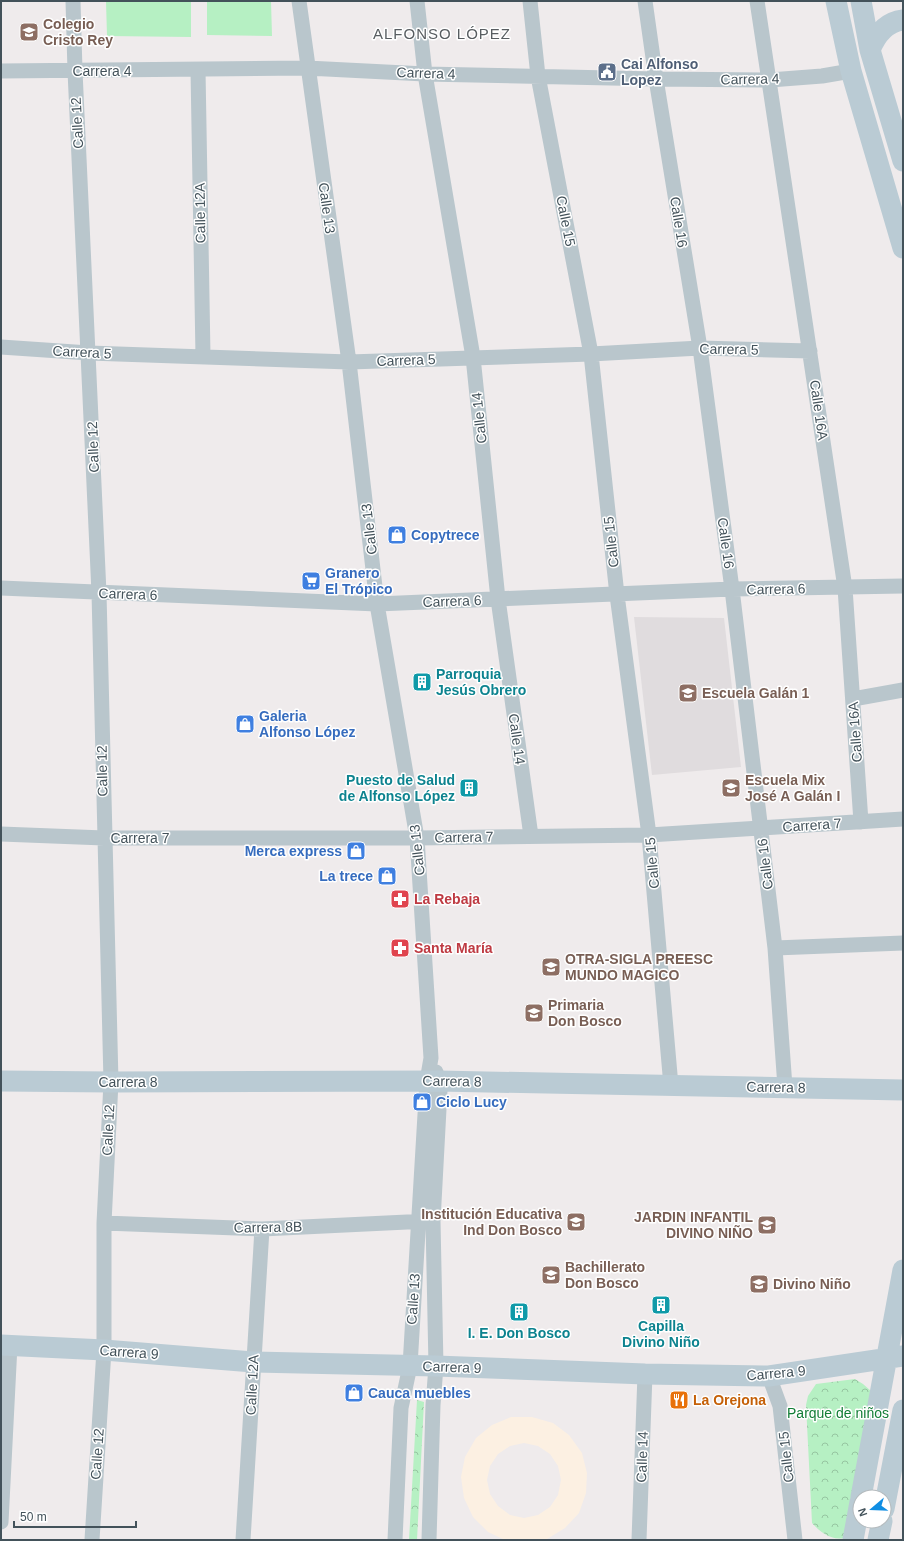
<svg xmlns="http://www.w3.org/2000/svg" width="904" height="1541" font-family="Helvetica,sans-serif">
<defs>
<pattern id="park-crowns" width="20" height="18" patternUnits="userSpaceOnUse"><rect width="20" height="18" fill="#b6f0c3"/><path d="M2 6a3 3 0 1 1 6 0M12 15a3 3 0 1 1 6 0" fill="none" stroke="#96c5a1"/></pattern>
</defs>
<rect width="100%" height="100%" fill="#efebec"/>
<path fill="#fcf0e2" fill-rule="evenodd" d="M511 1417H532L553 1423 569 1435 582 1453 587 1473 586 1493 579 1513 565 1528 547 1539 505 1540 488 1532 473 1517 464 1498 461 1477 465 1457 476 1438 492 1425ZM524 1443 538 1446 550 1454 558 1466 561 1480 558 1495 550 1507 538 1515 524 1518 510 1515 498 1506 490 1494 487 1480 490 1466 498 1454 510 1446Z"/>
<path fill="#e0dcde" d="M634 617 724 618 741 767 652 775Z"/>
<path fill="#b6f0c3" d="M106 1H191V37L107 36Z
M207 1H271L272 36 207 35Z"/>
<path fill="url(#park-crowns)" d="M855 1379 863 1384 871 1391 844 1538C832 1541 820 1532 812 1523L806 1405 808 1396 816 1384Z
M417 1400 424 1402 417 1540H409Z"/>
<g fill="none" stroke-linecap="round" stroke-linejoin="round">
<path stroke="#b9c6cc" stroke-width="15" d="M73 1 75 71 99 593 111 1082 104 1223V1350L92 1540
M299 1 349 362 377 604 417 838 431 1058 427 1081 410 1366 401 1408 395 1540
M417 1 425 74 473 357 498 599 531 836
M530 1 538 76 591 354 617 595 649 835 671 1086
M645 1 656 79 700 348 732 589 775 948 785 1087
M757 1 845 588 861 822
M198 70 203 356
M1 71 307 68 425 74 656 79 770 80 822 76 851 71
M1 347 89 353 349 362 591 354 700 348 810 351
M1 588 377 604 732 589 903 586
M853 699 903 690
M1 834 104 838H417L649 835 903 819
M775 948 903 943
M104 1223 262 1229 428 1221
M769 1376 780 1406 795 1540
M1 1522 10 1345
M243 1540 262 1229
M429 1540 433 1405 436 1366 433 1221 440 1090 439 1081 436 1072
M639 1540 645 1374"/>
<path stroke="#bacbd4" stroke-width="21" d="M836 1 851 71 903 248
M861 1 870 50 903 161
M870 50C876 35 886 22 903 20
M1 1081 111 1082 439 1081 903 1090
M1 1345 104 1350 253 1362 436 1366 645 1374 769 1376 903 1356
M861 1497 903 1270
M884 1509 903 1410
M853 1540 860 1502
M878 1540 882 1521"/>
</g>
<defs>
<g id="school-square" transform="scale(1)"><rect x="-9" y="-9" width="18" height="18" rx="4" fill="#8d6e63" stroke="#fff"/><path d="M0-5L7-2L0 1L-7-2ZM-4 1L0 2.5L4 1V4Q0 6-4 4Z" fill="#fff"/></g>
<g id="civic-square" transform="scale(1)"><rect x="-9" y="-9" width="18" height="18" rx="4" fill="#5c6f8a" stroke="#fff"/><path d="M-.6-6.5H3V-4.5H.6V-3L4-1V1h2V6H-6V1h2V-1L-.6-3ZM-1.2 2.5V6h2.4V2.5Z" fill="#fff"/></g>
<g id="shop-square" transform="scale(1)"><rect x="-9" y="-9" width="18" height="18" rx="4" fill="#3f7fe0" stroke="#fff"/><path d="M-5-2.5h2.3a2.7 3.5 0 0 1 5.4 0H5L5.5 6h-11ZM-1.5-2.5h3a1.5 2.3 0 0 0-3 0Z" fill="#fff"/></g>
<g id="supermarket-square" transform="scale(1)"><rect x="-9" y="-9" width="18" height="18" rx="4" fill="#3f7fe0" stroke="#fff"/><path d="M-6-5.5h2.5l.6 2H6L4.5 2H-2.5L-4.4-4H-6ZM-1.5 3.2a1.3 1.3 0 1 0 .1 0ZM3 3.2a1.3 1.3 0 1 0 .1 0Z" fill="#fff"/></g>
<g id="building-square" transform="scale(1)"><rect x="-9" y="-9" width="18" height="18" rx="4" fill="#0f9aa8" stroke="#fff"/><path d="M-4-6H4V6H1V3H-1V6H-4ZM-2.5-4.3h1.7v1.8h-1.7ZM.8-4.3h1.7v1.8H.8ZM-2.5-1h1.7V.8h-1.7ZM.8-1h1.7V.8H.8Z" fill="#fff"/></g>
<g id="pharmacy-square" transform="scale(1)"><rect x="-9" y="-9" width="18" height="18" rx="4" fill="#e0444e" stroke="#fff"/><path d="M-2-6h4v4h4v4h-4v4h-4v-4h-4v-4h4Z" fill="#fff"/></g>
<g id="restaurant-square" transform="scale(1)"><rect x="-9" y="-9" width="18" height="18" rx="4" fill="#e8710a" stroke="#fff"/><path d="M-5-6h1v4h1v-4h1v4h1v-4h1v5L-1.5 .5V6h-2V.5L-5-1ZM5-6V6H3V1.5H1.5Q1.5-4 5-6Z" fill="#fff"/></g>
</defs>
<g fill-rule="evenodd">
<use href="#school-square" x="29" y="32"/>
<use href="#civic-square" x="607" y="72"/>
<use href="#shop-square" x="397" y="535"/>
<use href="#supermarket-square" x="311" y="581"/>
<use href="#building-square" x="422" y="682"/>
<use href="#school-square" x="688" y="693"/>
<use href="#shop-square" x="245" y="724"/>
<use href="#building-square" x="469" y="788"/>
<use href="#school-square" x="731" y="788"/>
<use href="#shop-square" x="356" y="851"/>
<use href="#shop-square" x="387" y="876"/>
<use href="#pharmacy-square" x="400" y="899"/>
<use href="#pharmacy-square" x="400" y="948"/>
<use href="#school-square" x="551" y="967"/>
<use href="#school-square" x="534" y="1013"/>
<use href="#shop-square" x="422" y="1102"/>
<use href="#school-square" x="576" y="1222"/>
<use href="#school-square" x="767" y="1225"/>
<use href="#school-square" x="551" y="1275"/>
<use href="#school-square" x="759" y="1284"/>
<use href="#building-square" x="661" y="1305"/>
<use href="#building-square" x="519" y="1312"/>
<use href="#shop-square" x="354" y="1393"/>
<use href="#restaurant-square" x="679" y="1400"/>
</g>
<g text-anchor="middle" stroke-width="3" stroke-linejoin="round" paint-order="stroke">
<g font-size="14" font-weight="bold" fill="#785e54" stroke="#fff" text-anchor="start">
<text x="43" y="29">Colegio<tspan x="43" dy="16">Cristo Rey</tspan></text>
<text x="702" y="698">Escuela Galán 1</text>
<text x="745" y="785">Escuela Mix<tspan x="745" dy="16">José A Galán I</tspan></text>
<text x="565" y="964">OTRA-SIGLA PREESC<tspan x="565" dy="16">MUNDO MAGICO</tspan></text>
<text x="548" y="1010">Primaria<tspan x="548" dy="16">Don Bosco</tspan></text>
<text x="562" y="1219" text-anchor="end">Institución Educativa<tspan x="562" dy="16">Ind Don Bosco</tspan></text>
<text x="753" y="1222" text-anchor="end">JARDIN INFANTIL<tspan x="753" dy="16">DIVINO NIÑO</tspan></text>
<text x="565" y="1272">Bachillerato<tspan x="565" dy="16">Don Bosco</tspan></text>
<text x="773" y="1289">Divino Niño</text>
</g>
<g font-size="14" font-weight="bold" fill="#4e5e75" stroke="#fff" text-anchor="start">
<text x="621" y="69">Cai Alfonso<tspan x="621" dy="16">Lopez</tspan></text>
</g>
<g font-size="14" fill="#43525a" stroke="#fff">
<text x="102" y="76">Carrera 4</text>
<text transform="translate(426 73) rotate(2)" y="5">Carrera 4</text>
<text transform="translate(750 79) rotate(-1)" y="5">Carrera 4</text>
<text transform="translate(77 123) rotate(-93)" y="5">Calle 12</text>
<text transform="translate(327 208) rotate(82)" y="5">Calle 13</text>
<text transform="translate(200 213) rotate(-91)" y="5">Calle 12A</text>
<text transform="translate(566 221) rotate(79)" y="5">Calle 15</text>
<text transform="translate(679 222) rotate(81)" y="5">Calle 16</text>
<text transform="translate(729 349) rotate(1)" y="5">Carrera 5</text>
<text transform="translate(82 352) rotate(3)" y="5">Carrera 5</text>
<text transform="translate(406 360) rotate(-2)" y="5">Carrera 5</text>
<text transform="translate(819 410) rotate(82)" y="5">Calle 16A</text>
<text transform="translate(479 418) rotate(-96)" y="5">Calle 14</text>
<text transform="translate(93 447) rotate(-92)" y="5">Calle 12</text>
<text transform="translate(369 529) rotate(-97)" y="5">Calle 13</text>
<text transform="translate(611 542) rotate(-96)" y="5">Calle 15</text>
<text transform="translate(726 543) rotate(82)" y="5">Calle 16</text>
<text transform="translate(776 589) rotate(-1)" y="5">Carrera 6</text>
<text transform="translate(128 594) rotate(2)" y="5">Carrera 6</text>
<text transform="translate(452 601) rotate(-2)" y="5">Carrera 6</text>
<text transform="translate(855 732) rotate(-94)" y="5">Calle 16A</text>
<text transform="translate(517 739) rotate(82)" y="5">Calle 14</text>
<text transform="translate(102 771) rotate(-91)" y="5">Calle 12</text>
<text transform="translate(812 825) rotate(-4)" y="5">Carrera 7</text>
<text transform="translate(464 837) rotate(-1)" y="5">Carrera 7</text>
<text x="140" y="843">Carrera 7</text>
<text transform="translate(417 850) rotate(-96)" y="5">Calle 13</text>
<text transform="translate(652 863) rotate(-95)" y="5">Calle 15</text>
<text transform="translate(765 864) rotate(-97)" y="5">Calle 16</text>
<text transform="translate(452 1081) rotate(1)" y="5">Carrera 8</text>
<text x="128" y="1087">Carrera 8</text>
<text transform="translate(776 1087) rotate(1)" y="5">Carrera 8</text>
<text transform="translate(108 1130) rotate(-87)" y="5">Calle 12</text>
<text transform="translate(268 1227) rotate(-1)" y="5">Carrera 8B</text>
<text transform="translate(413 1299) rotate(-86)" y="5">Calle 13</text>
<text transform="translate(129 1352) rotate(4)" y="5">Carrera 9</text>
<text transform="translate(452 1367) rotate(2)" y="5">Carrera 9</text>
<text transform="translate(776 1373) rotate(-5)" y="5">Carrera 9</text>
<text transform="translate(252 1385) rotate(-87)" y="5">Calle 12A</text>
<text transform="translate(97 1454) rotate(-86)" y="5">Calle 12</text>
<text transform="translate(642 1457) rotate(-88)" y="5">Calle 14</text>
<text transform="translate(786 1457) rotate(-96)" y="5">Calle 15</text>
</g>
<g font-size="14" font-weight="bold" fill="#366cbe" stroke="#fff" text-anchor="start">
<text x="411" y="540">Copytrece</text>
<text x="325" y="578">Granero<tspan x="325" dy="16">El Trópico</tspan></text>
<text x="259" y="721">Galeria<tspan x="259" dy="16">Alfonso López</tspan></text>
<text x="342" y="856" text-anchor="end">Merca express</text>
<text x="373" y="881" text-anchor="end">La trece</text>
<text x="436" y="1107">Ciclo Lucy</text>
<text x="368" y="1398">Cauca muebles</text>
</g>
<g font-size="14" font-weight="bold" fill="#0d838f" stroke="#fff">
<text x="436" y="679" text-anchor="start">Parroquia<tspan x="436" dy="16">Jesús Obrero</tspan></text>
<text x="455" y="785" text-anchor="end">Puesto de Salud<tspan x="455" dy="16">de Alfonso López</tspan></text>
<text x="661" y="1331">Capilla<tspan x="661" dy="16">Divino Niño</tspan></text>
<text x="519" y="1338">I. E. Don Bosco</text>
</g>
<g font-size="14" font-weight="bold" fill="#be3a42" stroke="#fff" text-anchor="start">
<text x="414" y="904">La Rebaja</text>
<text x="414" y="953">Santa María</text>
</g>
<g font-size="14" font-weight="bold" fill="#c56008" stroke="#fff" text-anchor="start">
<text x="693" y="1405">La Orejona</text>
</g>
<g font-size="14" fill="#127d36" stroke="#fff">
<text x="838" y="1418">Parque de niños</text>
</g>
<g font-size="15" letter-spacing="1" fill="#585d61" stroke="#fff">
<text x="442" y="39">ALFONSO LÓPEZ</text>
</g>
</g>
<rect width="904" height="1541" fill="none" stroke="#43525a" stroke-width="4"/>
<g transform="translate(872 1509) rotate(251)"><circle r="19" fill="#ffffff" stroke="#b4babd"/>
<path d="M0-3L7 15L0 10L-7 15Z" fill="#108ee3"/>
<text y="-6" font-size="11" font-weight="bold" text-anchor="middle" fill="#43525a">N</text>
</g>
<path d="M14 1521v6h122v-6" fill="none" stroke="#43525a" stroke-width="2"/>
<text x="20" y="1521" font-size="12" fill="#43525a" stroke="#ffffff" stroke-width="3" paint-order="stroke">50 m</text>
</svg>
